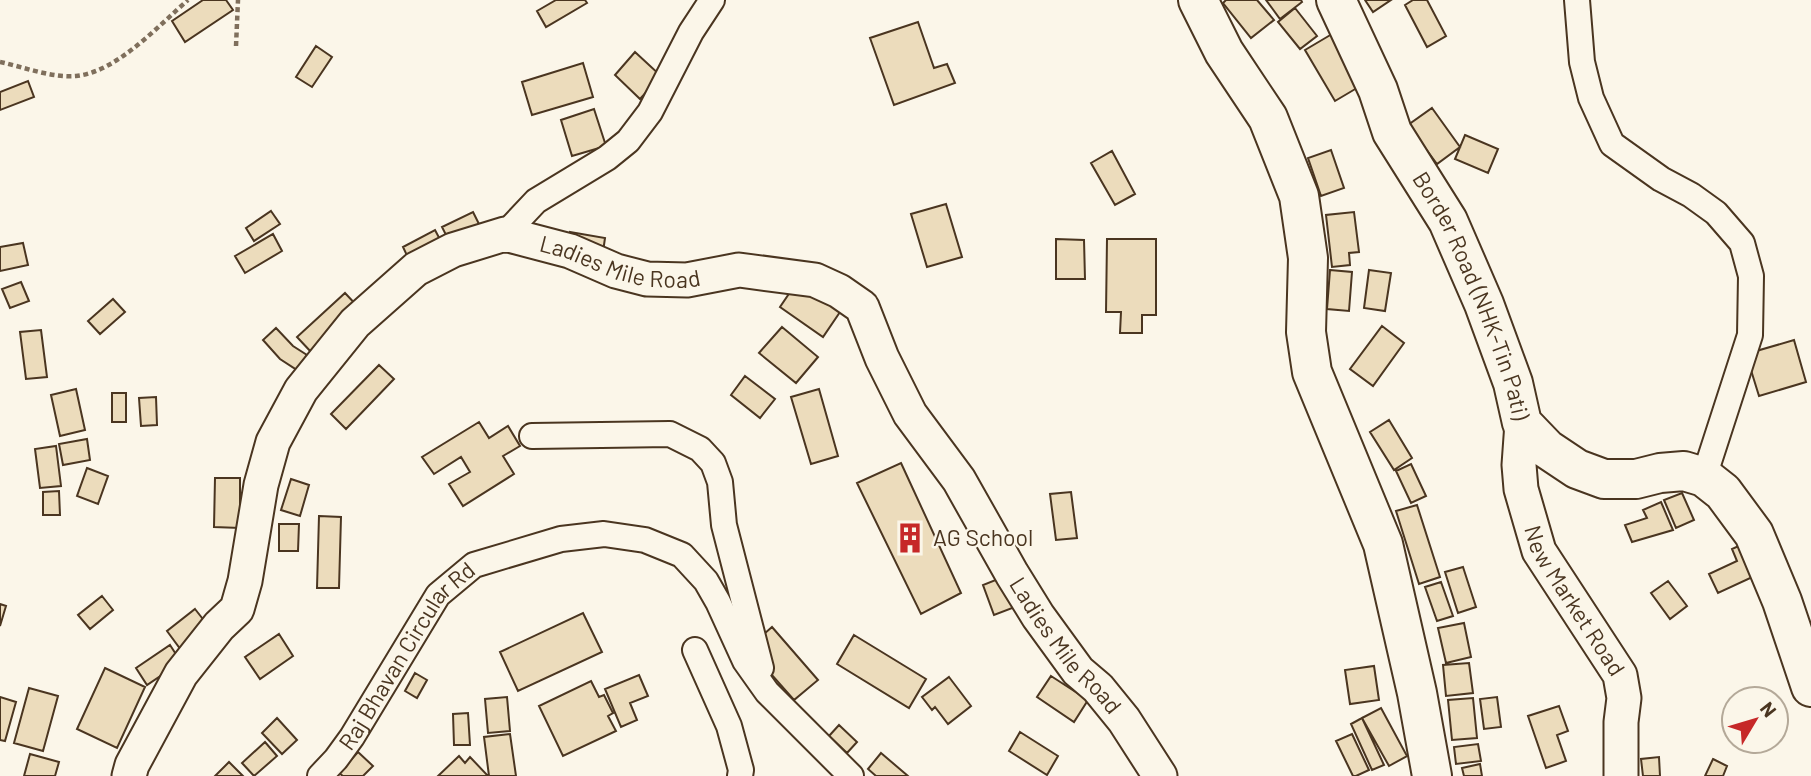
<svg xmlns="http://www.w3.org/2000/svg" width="1811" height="776" font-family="Barlow,sans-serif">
<rect width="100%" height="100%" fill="#fbf6e9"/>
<path fill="#ecdcbc" stroke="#4a3520" stroke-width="2" d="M203 0H226L233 10 185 42 172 21Z
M556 0H585L587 3 546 27 537 11Z
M1226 0H1257L1274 20 1251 38 1223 3Z
M1266 0H1301L1302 2 1280 19Z
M1365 0H1391L1373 12Z
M1413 0H1427L1446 36 1427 47 1405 5Z
M1295 8 1317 36 1300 49 1278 22Z
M918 22 934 68 947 64 955 83 894 105 870 38Z
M1332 34 1362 85 1335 101 1305 50Z
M316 46 332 57 312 87 296 77Z
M635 52 661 76 640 99 615 75Z
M583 63 593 97 532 115 522 82Z
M28 81 34 97 0 110V92Z
M1432 108 1460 147 1437 164 1408 125Z
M594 109 606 146 572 156 561 120Z
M1465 135 1498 149 1488 173 1455 159Z
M1331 150 1344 188 1321 196 1308 158Z
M1112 151 1135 194 1115 205 1091 163Z
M946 204 962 257 927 267 911 214Z
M271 211 280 224 254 241 246 228Z
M473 212 481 228 450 243 442 227Z
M1354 212 1359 252 1349 253 1350 265 1332 267 1326 215Z
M435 230 444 247 411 264 403 247Z
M570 232 605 238 603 252 568 247Z
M273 234 282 251 245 273 235 256Z
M1056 239 1084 240 1085 279H1056Z
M1107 239H1156V315H1142V333H1120L1121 312H1106Z
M23 243 28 265 0 271V247Z
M1330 270 1352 272 1349 311 1327 309Z
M1369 270 1391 273 1385 311 1364 308Z
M21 282 29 301 10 308 2 289Z
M797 282 840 312 823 337 780 307Z
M345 293 360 309 312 353 297 337Z
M113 299 125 312 100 334 88 321Z
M1382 326 1404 343 1373 386 1350 369Z
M782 327 818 357 796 383 759 353Z
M276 328 293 346 307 355 297 370 280 359 263 340Z
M41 330 47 377 26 379 20 332Z
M1794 340 1806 382 1759 396 1746 354Z
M379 365 394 379 346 429 331 414Z
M745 376 775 399 760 418 731 395Z
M76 389 85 430 60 436 51 395Z
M819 389 838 456 811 464 791 397Z
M112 393H126V422H112Z
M156 397 157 425 141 426 139 398Z
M1389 420 1412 458 1394 470 1370 432Z
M479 422 489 438 508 426 520 446 503 456 514 474 463 506 449 484 470 472 461 457 434 474 422 457Z
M87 439 90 460 63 465 59 444Z
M56 446 61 486 40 488 35 449Z
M901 463 961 593 921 614 857 483Z
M1411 464 1426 496 1411 503 1396 471Z
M87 468 108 476 98 504 77 496Z
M215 478H240V528L214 527Z
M291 479 309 485 300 516 281 510Z
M59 491 60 515H43V492Z
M1071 492 1077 538 1056 540 1050 494Z
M1682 493 1694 520 1676 528 1664 500Z
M1661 502 1673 530 1632 542 1625 525 1647 518 1643 510Z
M1417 505 1440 577 1419 584 1396 511Z
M319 516 341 517 339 588H317Z
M279 524H299L298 551H279Z
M1745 543 1759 574 1718 593 1709 574 1737 561 1732 549Z
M1463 567 1476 607 1458 613 1445 572Z
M1003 577 1015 607 994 615 983 585Z
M1668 581 1687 606 1670 619 1651 593Z
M1441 582 1453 616 1437 621 1425 587Z
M102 596 113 610 90 629 78 615Z
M0 604 6 606 0 626Z
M195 609 213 632 184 654 167 631Z
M583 613 602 652 518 691 500 652Z
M1464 623 1471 657 1446 663 1438 628Z
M772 627 818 680 794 700 748 648Z
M279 634 293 656 260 679 245 657Z
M854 635 926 679 909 708 837 664Z
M170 645 181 662 147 685 136 668Z
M1469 663 1473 693 1446 696 1443 665Z
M1374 666 1379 700 1350 704 1345 670Z
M105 668 145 687 117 748 77 729Z
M415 673 427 680 417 698 405 691Z
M639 675 648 696 630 703 637 720 621 727 605 689Z
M1051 676 1088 700 1074 722 1037 697Z
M949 677 971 706 948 724 935 707 932 710 922 697Z
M591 681 599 697 604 695 613 713 608 716 616 731 563 756 539 706Z
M29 688 58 696 43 751 14 743Z
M0 697 16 702 5 741 0 740Z
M507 697 510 731 488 733 485 699Z
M1497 697 1501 727 1484 729 1480 699Z
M1473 698 1477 738 1452 740 1448 700Z
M1559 706 1568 731 1557 735 1566 761 1546 768 1528 716Z
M1381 708 1407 756 1389 766 1362 718Z
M468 713 470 745H454L453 714Z
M277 718 297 740 282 754 262 733Z
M1362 718 1384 765 1372 770 1351 724Z
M839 725 857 742 847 753 829 736Z
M1020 732 1058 756 1047 775 1009 751Z
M510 734 516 776H489L484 737Z
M1352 734 1369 770 1356 776H1353L1336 741Z
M265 742 277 756 254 776 242 763Z
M1478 744 1481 761 1456 764 1454 747Z
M358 752 373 766 363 776H343L339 773Z
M881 753 908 776H876L868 769Z
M30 754 59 762 55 776H24Z
M459 756 465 763 470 757 488 776H438Z
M1659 757 1660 776H1643L1641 759Z
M1713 759 1727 766 1723 776H1705Z
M229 762 243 776H215Z
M1480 764 1482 776H1464L1462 768Z"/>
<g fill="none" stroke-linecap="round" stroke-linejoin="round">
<g stroke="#4a3520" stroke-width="28">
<g id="street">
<path d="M1577 0 1582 62 1591 98 1612 144 1661 179 1691 195 1716 213 1742 243 1751 276 1750 335 1704 477"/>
<path d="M505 234 536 201 607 158 628 141 650 112 691 32 712 0"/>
<path d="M532 436 670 434 700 449 713 463 720 482 724 525 761 668"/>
<path d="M695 650 729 726 741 770 740 776"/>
<path id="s1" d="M320 776 336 759 352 737 438 595 474 565 561 539 604 534 645 540 682 555 706 581 718 602 745 661 767 692 851 776"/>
</g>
</g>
<g stroke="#4a3520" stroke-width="37">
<g id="secondary">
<path id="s2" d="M1522 423 1519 465 1521 489 1539 551 1620 675 1624 698 1621 722V776"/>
<path id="s3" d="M129 776 132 765 181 674 219 626 237 609 245 581 261 485 273 442 301 390 355 323 416 269 453 250 505 234 570 251 616 271 647 279 687 280 739 270 815 280 839 291 862 307 882 358 910 414 959 480 1012 574 1038 616 1078 671 1098 688 1124 720 1160 776"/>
</g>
</g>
<g stroke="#4a3520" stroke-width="42">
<g id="primary">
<path id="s4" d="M1336 0 1378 90 1392 132 1448 221 1484 304 1513 383 1522 423 1547 449 1577 469 1604 479H1636L1660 473 1684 471 1704 477 1723 492 1754 534 1782 601 1811 687"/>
</g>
</g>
<g stroke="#4a3520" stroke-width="42">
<path id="highway" d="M1198 0 1224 52 1268 118 1299 196 1308 258 1306 332 1312 372 1383 544 1417 693 1432 776"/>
</g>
<path stroke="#7f6f5c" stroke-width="4.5" stroke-dasharray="5 3.5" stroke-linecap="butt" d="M236 46 238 0
M0 62C24 67 51 78 76 76 117 72 158 26 188 0"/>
<use href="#street" stroke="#fbf6e9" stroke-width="24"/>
<use href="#secondary" stroke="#fbf6e9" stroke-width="33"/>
<use href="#primary" stroke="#fbf6e9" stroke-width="38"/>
<use href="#highway" stroke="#fbf6e9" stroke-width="38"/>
</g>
<defs>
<g id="building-bare" transform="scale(2.415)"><path d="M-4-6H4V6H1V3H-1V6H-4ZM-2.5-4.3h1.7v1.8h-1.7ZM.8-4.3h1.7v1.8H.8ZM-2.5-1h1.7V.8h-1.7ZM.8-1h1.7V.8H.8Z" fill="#c62828" stroke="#fbf6e9" stroke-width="2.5" paint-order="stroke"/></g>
</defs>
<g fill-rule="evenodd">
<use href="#building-bare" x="910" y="538"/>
</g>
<g text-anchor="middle" stroke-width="5" stroke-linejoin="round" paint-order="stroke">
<g font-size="23" fill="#4a3520" stroke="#fbf6e9">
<text dy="8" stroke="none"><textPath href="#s3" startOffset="814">Ladies Mile Road</textPath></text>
<text dy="8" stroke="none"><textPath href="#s4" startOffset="327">Border Road (NHK-Tin Pati)</textPath></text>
<text dy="8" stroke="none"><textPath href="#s2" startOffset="191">New Market Road</textPath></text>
<text dy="8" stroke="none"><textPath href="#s3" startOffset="1465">Ladies Mile Road</textPath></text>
<text dy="8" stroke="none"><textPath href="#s1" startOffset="149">Raj Bhavan Circular Rd</textPath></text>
</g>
<g font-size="23" fill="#4a3520" stroke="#fbf6e9" text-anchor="start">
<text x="933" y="546">AG School</text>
</g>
</g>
<g transform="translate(1755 720) rotate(52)"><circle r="33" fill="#fbf6e9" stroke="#b4a999" stroke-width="2"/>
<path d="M0-5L12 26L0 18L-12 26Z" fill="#c62828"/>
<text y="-10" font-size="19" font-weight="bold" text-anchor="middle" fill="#4a3520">N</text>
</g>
</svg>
